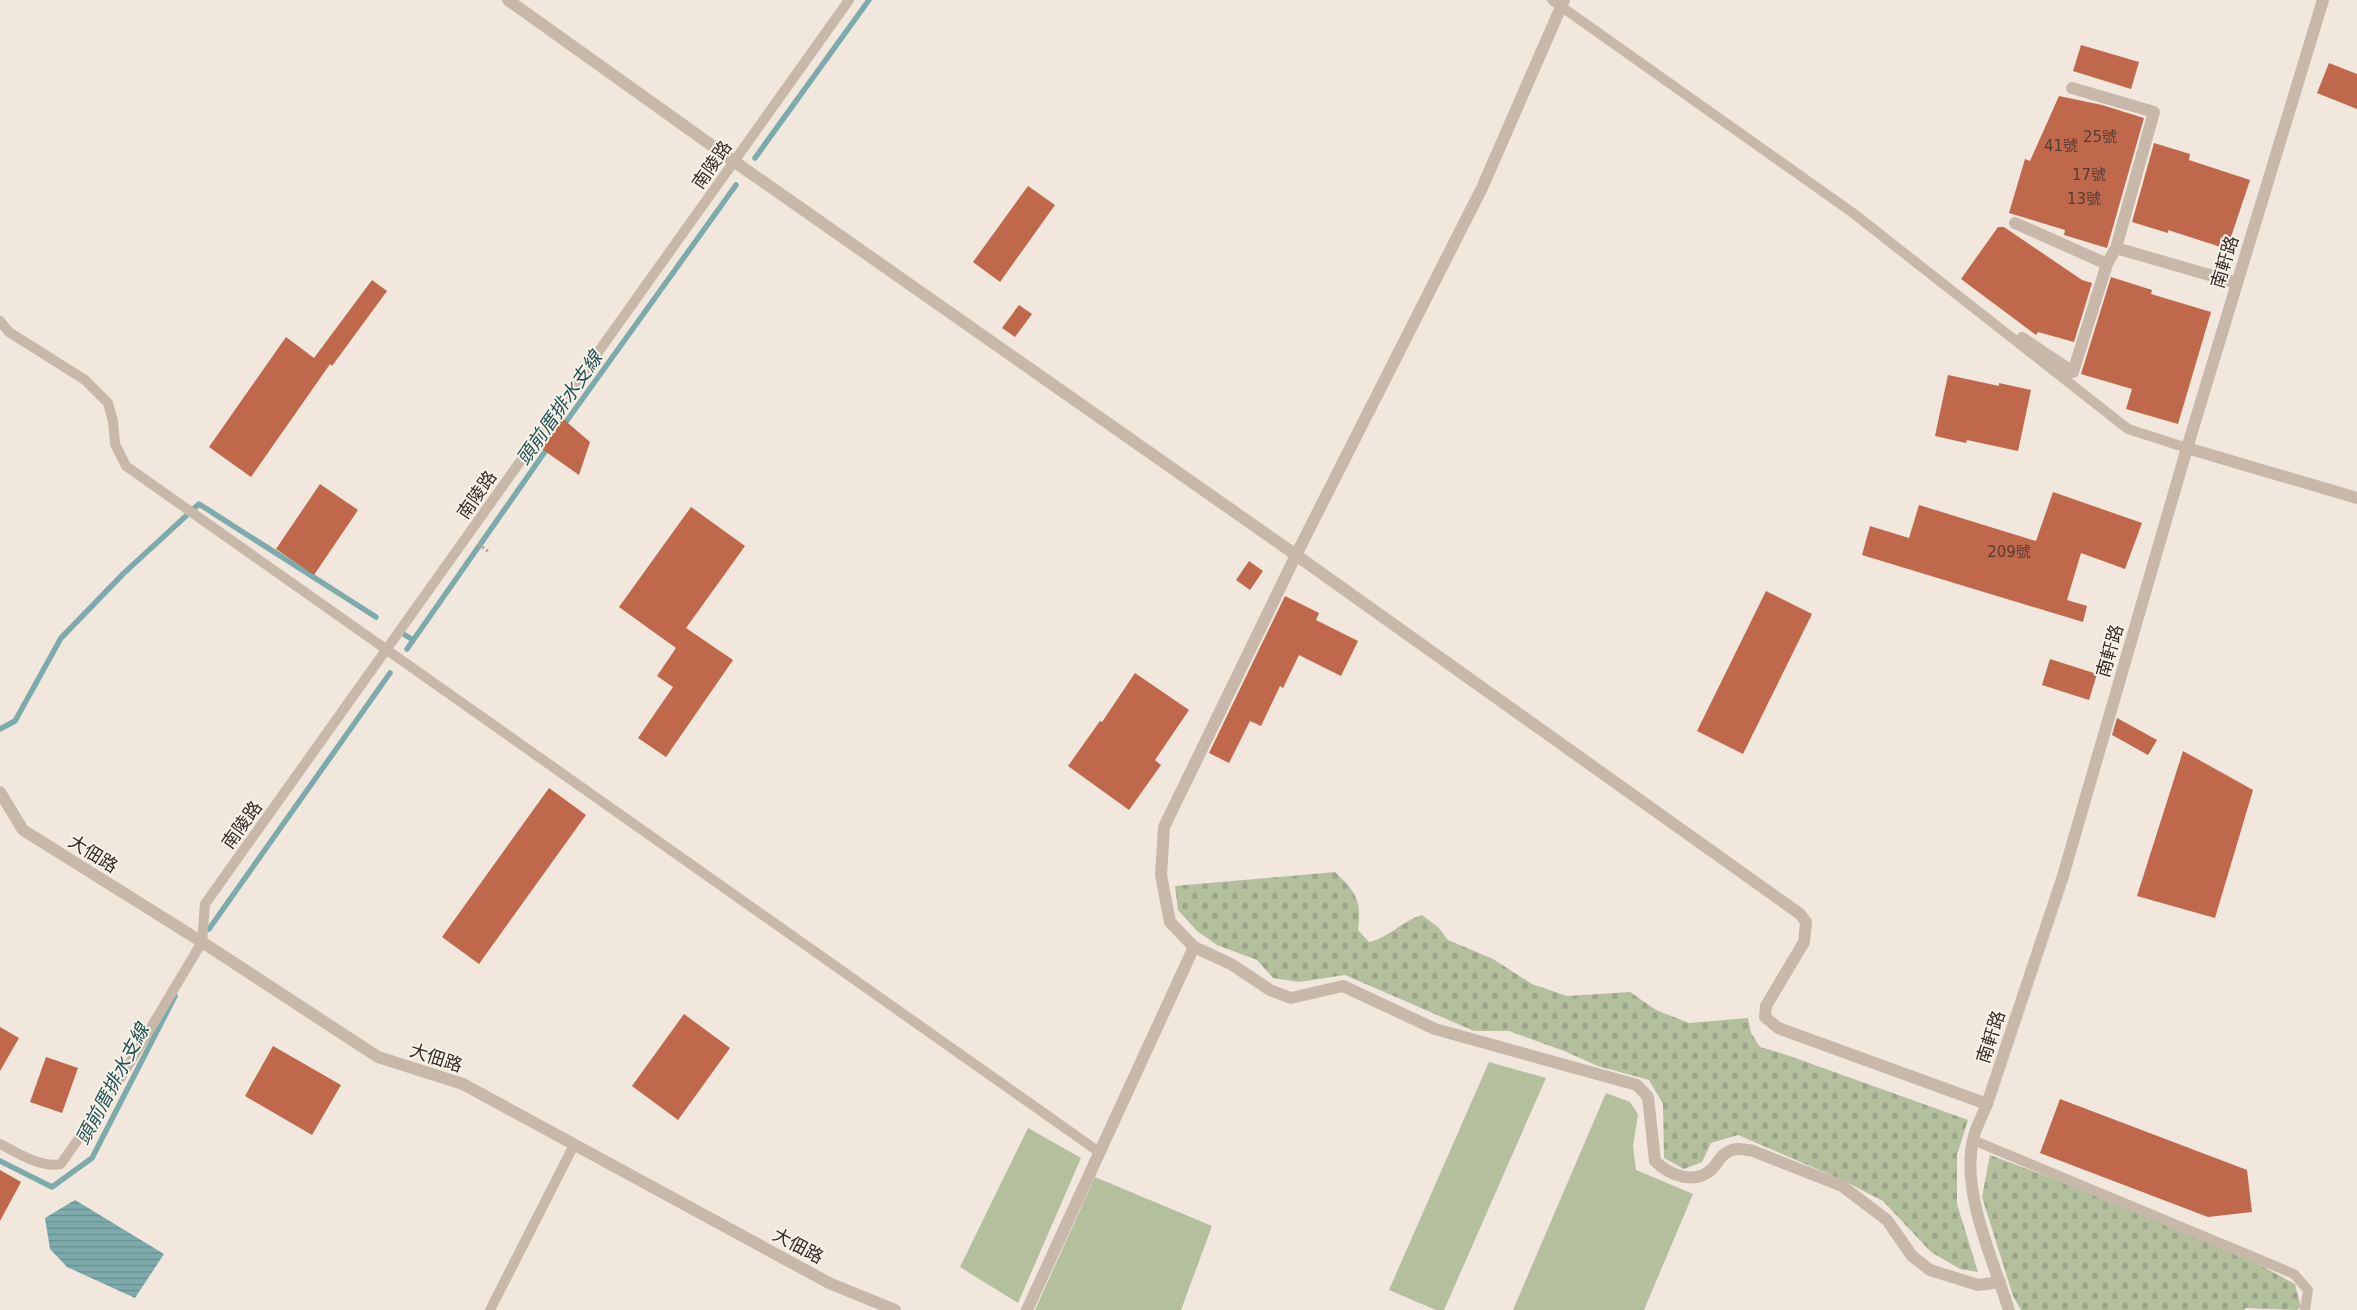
<svg xmlns="http://www.w3.org/2000/svg" width="2357" height="1310" font-family="'DejaVu Sans','Noto Sans TC',sans-serif">
<defs>
<pattern id="cemetery-stones" width="16" height="16" patternUnits="userSpaceOnUse" patternTransform="scale(1.25)"><rect width="16" height="16" fill="#b4bf9e"/><path d="M2 7V4a2 2 0 0 1 4 0v3zM10 15v-3a2 2 0 0 1 4 0v3z" fill="#9ba488"/></pattern>
<pattern id="water-rules" width="6" height="5" patternUnits="userSpaceOnUse" patternTransform="scale(1.25)"><rect width="6" height="5" fill="#7dabac"/><path d="M0 2.5h6" fill="none" stroke="#678c8c"/></pattern>
</defs>
<rect width="100%" height="100%" fill="#f1e7dd"/>
<path fill="#b4bf9e" d="M1489 1062 1546 1078 1444 1310H1436L1389 1290Z
M1606 1093 1630 1102 1638 1114 1633 1146 1636 1170 1693 1194 1644 1310H1513Z
M1028 1128 1081 1158 1018 1303 960 1267Z
M1095 1177 1212 1226 1181 1310H1035Z"/>
<path fill="url(#cemetery-stones)" d="M1335 872C1356 892 1362 901 1358 930L1369 942C1390 937 1402 921 1422 915L1439 928 1448 940 1493 959 1532 984 1567 996 1630 992 1656 1010 1689 1023 1748 1018 1751 1033 1760 1047 1784 1054 1968 1120 1957 1155V1204L1978 1272 1960 1269 1931 1252 1883 1201 1840 1179 1738 1135 1711 1143 1702 1162 1684 1169 1664 1158 1663 1104 1649 1080 1598 1066 1564 1051 1509 1031H1474L1345 975 1299 982 1273 978 1257 960 1217 945 1197 931 1178 910 1175 886Z
M1990 1155 2210 1238 2295 1284 2301 1307 2297 1310 2246 1308 2244 1310H2021L2013 1296 1982 1197Z"/>
<path fill="url(#water-rules)" d="M75 1200 164 1254 135 1298 67 1267 50 1249 45 1218Z"/>
<g fill="none" stroke-linecap="round" stroke-linejoin="round">
<path stroke="#7dabac" stroke-width="5.5" d="M755 158 869 0
M563 426 736 185
M405 635 413 640
M407 649 549 446
M0 729 15 721 61 638 124 573 199 504 376 617
M209 929 390 673
M0 1161 52 1187 92 1158 175 996"/>
</g>
<path fill="#bf684c" d="M2081 45 2139 62 2131 89 2073 71Z
M2329 63 2357 74V109L2317 93Z
M2059 96 2102 105 2144 118 2107 248 2064 235 2065 230 2009 213 2025 159 2030 161Z
M2154 143 2190 154 2189 160 2250 180 2227 249 2168 230V233L2132 222Z
M1028 186 1055 205 1000 282 973 262Z
M1998 227H2004L2082 280 2092 283 2074 342 2038 332 2036 335 1961 279Z
M2111 277 2152 290 2151 294 2211 312 2178 424 2126 409 2132 389 2081 374Z
M372 280 387 291 332 366 330 364 251 477 209 447 286 337 314 358Z
M1019 305 1032 314 1015 337 1002 328Z
M1948 375 1999 386V383L2031 390 2018 451 1967 440 1966 443 1935 436Z
M561 417 590 442 579 475 539 447Z
M320 484 358 510 314 575 276 549Z
M2053 492 2142 523 2125 569 2081 553 2067 600 2087 606 2083 622 1862 555 1870 526 1909 538 1919 505 2036 541Z
M691 507 745 546 686 628 733 660 666 757 638 738 673 687 657 676 676 648 619 607Z
M1249 561 1263 571 1250 590 1236 580Z
M1766 591 1812 614 1743 754 1697 731Z
M1285 596 1319 613 1316 620 1358 641 1341 676 1299 655 1283 688 1280 686 1261 726 1250 721 1229 763 1209 753Z
M2050 659 2097 674 2089 700 2042 685Z
M1135 673 1189 710 1155 760 1161 765 1129 810 1068 766 1100 721 1102 722Z
M2117 718 2157 740 2148 755 2112 735Z
M2183 751 2253 790 2215 918 2137 896Z
M549 788 586 815 479 964 442 937Z
M684 1014 730 1048 678 1120 632 1086Z
M0 1027 19 1038 0 1071Z
M273 1046 341 1085 312 1135 245 1096Z
M46 1057 78 1068 62 1113 30 1102Z
M2060 1099 2247 1170 2252 1212 2208 1217 2040 1153Z
M0 1170 21 1182 0 1221Z"/>
<g fill="none" stroke-linecap="round" stroke-linejoin="round">
<path stroke="#b4a294" stroke-width="3" stroke-dasharray="2.5 2.5" stroke-linecap="butt" d="M478 544 488 551"/>
<path stroke="#c8b8a9" stroke-width="10" d="M1552 0 1853 213 2128 429 2187 448
M0 321 9 332 85 380 108 403 113 421 115 444 126 466 1099 1152
M1973 1140 2294 1274 2308 1290 2305 1310
M0 1144C18 1153 40 1168 61 1164L122 1076 202 942 205 904 849 0
M490 1310 574 1145"/>
<path stroke="#c8b8a9" stroke-width="12" d="M508 0 735 162 1296 555 1800 914 1806 922 1804 942 1766 1006 1765 1017 1778 1028 1987 1104
M2015 223 2107 264
M2116 248 2237 283
M2022 338 2073 372 2107 264 2116 248 2154 112 2072 88
M2187 448 2357 498
M1194 947 1231 964 1270 990 1291 998 1343 986 1435 1029 1637 1085 1648 1097 1655 1161C1669 1175 1694 1185 1711 1170 1717 1165 1719 1157 1726 1153 1735 1147 1743 1149 1753 1151L1842 1186 1887 1220 1912 1256 1930 1270 1978 1285 2000 1282
M1027 1310 1194 947 1170 922 1161 875 1164 827 1296 555 1482 188 1564 0"/>
<path stroke="#c8b8a9" stroke-width="12" d="M0 792 23 830 202 942 378 1057 463 1084 829 1283 895 1310
M2009 1310C1993 1260 1961 1192 1973 1140 1975 1128 1983 1115 1987 1104L2063 876 2187 448 2323 0"/>
</g>
<g text-anchor="middle" stroke-width="4" stroke-linejoin="round" paint-order="stroke">
<g font-size="15" fill="#583c32">
<text x="2100" y="142">25號</text>
<text x="2061" y="151">41號</text>
<text x="2089" y="180">17號</text>
<text x="2084" y="204">13號</text>
<text x="2009" y="557">209號</text>
</g>
<g font-size="18" fill="#362d29" stroke="#f9f2e9">
<text transform="translate(712 165) rotate(-55)" y="6">南陵路</text>
<text transform="translate(2225 262) rotate(-73)" y="6">南軒路</text>
<text transform="translate(477 495) rotate(-55)" y="6">南陵路</text>
<text transform="translate(2110 651) rotate(-74)" y="6">南軒路</text>
<text transform="translate(242 825) rotate(-54)" y="6">南陵路</text>
<text transform="translate(93 854) rotate(32)" y="6">大佃路</text>
<text transform="translate(1991 1037) rotate(-72)" y="6">南軒路</text>
<text transform="translate(436 1058) rotate(18)" y="6">大佃路</text>
<text transform="translate(798 1246) rotate(28)" y="6">大佃路</text>
</g>
<g font-size="19" font-style="italic" fill="#205255" stroke="#f9f2e9">
<text transform="translate(559 408) rotate(-55)" y="7">頭前厝排水支線</text>
<text transform="translate(112 1084) rotate(-62)" y="7">頭前厝排水支線</text>
</g>
</g>
</svg>
